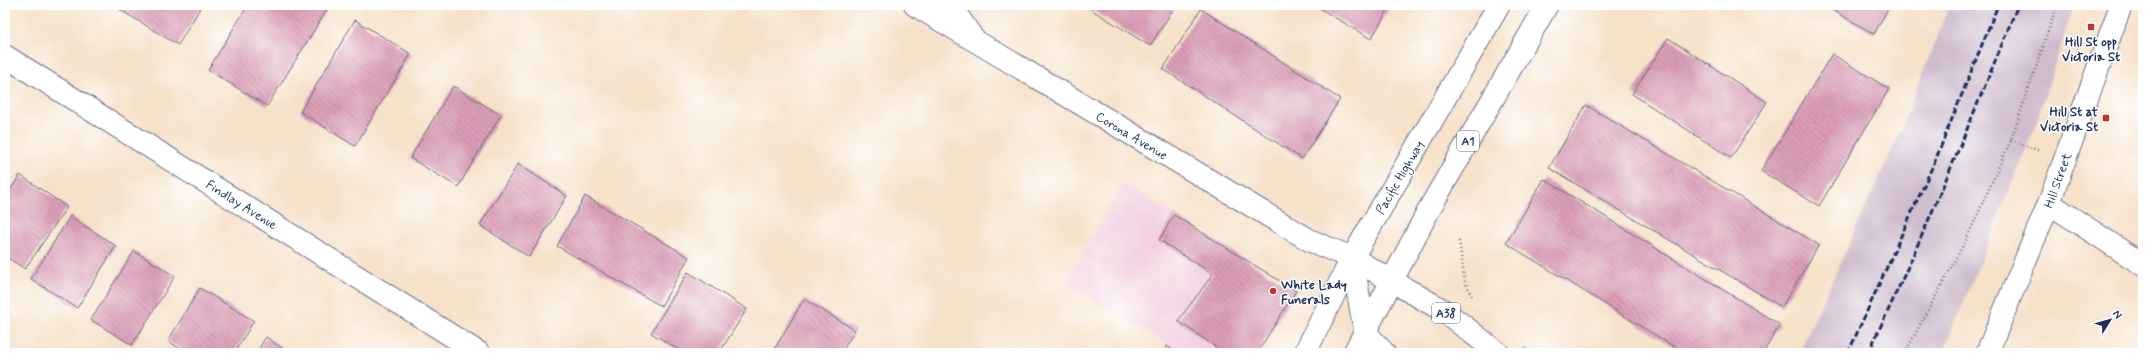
<svg xmlns="http://www.w3.org/2000/svg" width="2148" height="358" font-family="Mynerve,sans-serif">
<defs>
<pattern id="building-back-hatch" width="6" height="6" patternUnits="userSpaceOnUse"><rect width="6" height="6" fill="#db9db6"/><path d="M-1 5l2 2M0 0l6 6M5-1l2 2" fill="none" stroke="#b18097"/></pattern>
</defs>
<rect width="100%" height="100%" fill="#fff"/>
<filter id="ink" filterUnits="userSpaceOnUse"><feTurbulence type="fractalNoise" baseFrequency=".025" numOctaves="2"/><feDisplacementMap in="SourceGraphic" scale="8" xChannelSelector="R" yChannelSelector="G"/><feConvolveMatrix kernelMatrix="1 2 1 2 8 2 1 2 1" color-interpolation-filters="sRGB"/></filter>
<filter id="wash" filterUnits="userSpaceOnUse"><feTurbulence type="fractalNoise" baseFrequency=".012" numOctaves="4" result="noise"/><feDisplacementMap in="SourceGraphic" scale="16" xChannelSelector="R" yChannelSelector="G"/><feGaussianBlur stdDeviation="0.9" result="paint"/><feColorMatrix in="noise" values="0 0 0 0 0 0 0 0 0 0 0 0 0 0 0 0 0 1.4 0 .05"/><feComposite in="paint" operator="in"/></filter>
<g filter="url(#wash)">
<rect width="100%" height="100%" fill="#f6e1c9"/>
<path fill="#f3cfdf" d="M1123 183 1296 291 1257 353H1182L1067 283Z"/>
<path fill="#cfbdce" d="M1949 5H2074L2034 129 1943 353H1799L1901 130Z"/>
<g id="blocks">
<path fill="url(#building-back-hatch)" d="M122 5H202L178 45 119 9Z
M248 5H330L267 106 208 70Z
M1084 5H1176L1150 46Z
M1314 5H1391L1371 39Z
M1824 5H1890L1874 34Z
M1201 9 1340 99 1302 159 1163 69Z
M355 20 411 54 355 146 300 112Z
M1668 38 1767 102 1731 158 1632 94Z
M1832 54 1889 89 1819 206 1761 171Z
M453 86 501 115 458 187 410 158Z
M1586 105 1819 245 1782 307 1549 168Z
M518 164 567 196 529 257 480 225Z
M20 175 67 207 25 269 5 256V198Z
M1544 179 1780 325 1763 353H1684L1506 243Z
M585 196 689 257 661 306 557 246Z
M1174 215 1296 291 1257 353H1224L1178 321 1213 274 1159 240Z
M70 216 116 246 77 308 31 279Z
M134 251 175 276 132 345 91 320Z
M688 272 747 309 719 353H684L651 333Z
M200 288 254 321 234 353H187L168 341Z
M804 299 855 330 841 353H772Z
M266 337 290 353H256Z
M1167 346 1178 353H1163Z"/>
</g>
</g>
<g filter="url(#ink)">
<use href="#blocks" fill-opacity="0" stroke="#686d83" stroke-width="1"/>
<g fill="none" stroke-linecap="round" stroke-linejoin="round">
<g stroke="#686d83" stroke-width="24">
<path id="minor" d="M915 5 1311 241 1352 258
M950 5 972 37
M5 56 479 353
M2049 203 2143 265
M1987 353 2049 203 2121 5"/>
</g>
<g stroke="#686d83" stroke-width="24">
<path id="highway" d="M1352 258 1444 311 1498 353
M1352 258 1365 332 1384 353
M1305 353 1352 258 1499 5
M1354 353 1432 204 1547 5"/>
</g>
<path stroke="#686d83" stroke-width="2.5" stroke-dasharray="1 3" stroke-linecap="butt" d="M2011 140 2040 151
M1459 241 1465 282 1473 298
M1525 348 1531 353
M1905 353 1966 240 2011 140 2057 5"/>
<use href="#minor" stroke="#fff" stroke-width="22"/>
<use href="#highway" stroke="#fff" stroke-width="22"/>
<path stroke="#1b2f5e" stroke-width="3" stroke-dasharray="6 3" stroke-linecap="butt" d="M1848 353 1935 161 1998 5
M1868 353C1923 239 1970 122 2018 5"/>
</g>
</g>
<g fill="#c8321e" stroke="#fff" stroke-width="1.5">
<rect x="2087" y="23" width="8" height="8" rx="2"/>
<rect x="2102" y="114" width="8" height="8" rx="2"/>
<circle cx="1273" cy="291" r="4"/>
</g>
<g text-anchor="middle" stroke-width="3" stroke-linejoin="round" paint-order="stroke">
<g fill="#fff" stroke="#5f6d8e" stroke-width="1">
<rect x="1457" y="131" width="22" height="20" rx="3"/>
<rect x="1432" y="303" width="28" height="20" rx="3"/>
</g>
<g font-size="12" font-weight="bold" fill="#1b2f5e">
<text x="1468" y="145">A1</text>
<text x="1446" y="317">A38</text>
</g>
<g font-size="13" font-weight="bold" fill="#1b2f5e" stroke="#fff">
<text x="2091" y="46">Hill St opp<tspan x="2091" dy="15">Victoria St</tspan></text>
<text x="2098" y="116" text-anchor="end">Hill St at<tspan x="2098" dy="15">Victoria St</tspan></text>
<text x="1281" y="289" text-anchor="start">White Lady<tspan x="1281" dy="15">Funerals</tspan></text>
</g>
<g font-size="13" fill="#1b2f5e" stroke="#fff">
<text transform="translate(1132 135) rotate(31)" y="5">Corona Avenue</text>
<text transform="translate(1399 177) rotate(-60)" y="5">Pacific Highway</text>
<text transform="translate(2057 180) rotate(-70)" y="5">Hill Street</text>
<text transform="translate(242 204) rotate(32)" y="5">Findlay Avenue</text>
</g>
</g>
<rect width="2148" height="358" fill="none" stroke="#fff" stroke-width="20"/>
<g transform="translate(2110 320) rotate(53)" stroke="#ffffff" stroke-width="3" paint-order="stroke">
<path d="M0-3L7 15L0 10L-7 15Z" fill="#1b2f5e"/>
<text y="-6" font-size="11" font-weight="bold" text-anchor="middle" fill="#1b2f5e">N</text>
</g>
</svg>
